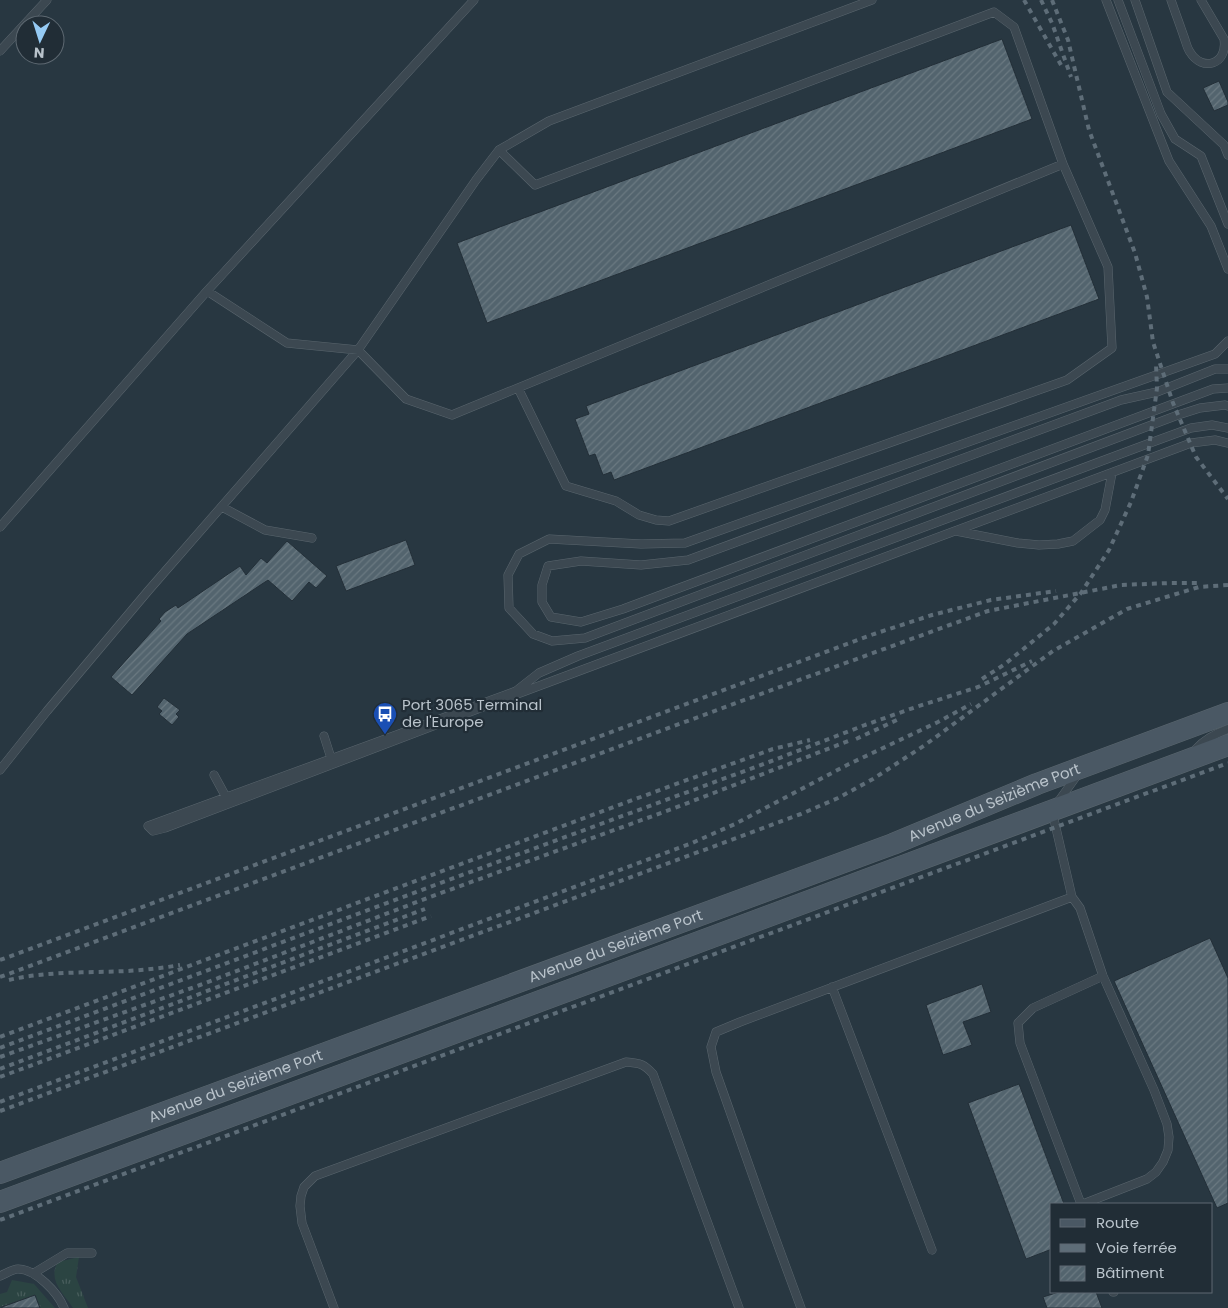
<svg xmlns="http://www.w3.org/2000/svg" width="1228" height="1308" font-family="Poppins,sans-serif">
<defs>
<pattern id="grass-tufts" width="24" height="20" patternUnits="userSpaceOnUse" patternTransform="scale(1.25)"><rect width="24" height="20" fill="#2b4442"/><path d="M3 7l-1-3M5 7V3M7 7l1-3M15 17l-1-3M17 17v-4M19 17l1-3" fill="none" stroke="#485d5c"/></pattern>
<pattern id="building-hatch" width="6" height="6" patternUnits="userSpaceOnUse" patternTransform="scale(1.25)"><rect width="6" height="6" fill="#53646e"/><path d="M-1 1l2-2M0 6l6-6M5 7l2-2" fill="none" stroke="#6a7981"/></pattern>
</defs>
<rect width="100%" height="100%" fill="#283741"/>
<path fill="url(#grass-tufts)" d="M79 1257 76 1277 88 1308H73C64 1294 47 1280 58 1262Z
M12 1280 34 1284 55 1308H40L35 1295 0 1307V1294L7 1292Z"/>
<path fill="url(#building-hatch)" stroke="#232f38" d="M1002 39 1032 119 487 323 457 243Z
M1219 81 1228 102V105L1214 111 1203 88Z
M1071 225 1099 299 614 480 611 472 603 475 595 454 589 456 575 419 589 414 586 406Z
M406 540 415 565 346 591 336 566Z
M287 541 327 576 316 588 309 582 292 601 268 580 187 634 132 695 111 677 161 621 159 619 165 612 176 605 178 608 240 566 246 575 261 558 267 563Z
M164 698 180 710 176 714 179 717 172 725 159 714 162 711 157 707Z
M1210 938 1228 978V1203L1217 1208 1114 981Z
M982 984 991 1012 963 1022 972 1045 943 1055 926 1005Z
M1019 1084 1064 1204H1052V1249L1026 1259 968 1103Z
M1059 1292H1096L1102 1308H1047L1043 1297Z
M35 1295 40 1308H2V1307Z"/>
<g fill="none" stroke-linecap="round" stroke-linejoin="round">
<g stroke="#5a666e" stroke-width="9">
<path id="lane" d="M1106 0 1169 161 1211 226 1228 269
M1118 0 1161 114 1175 139 1201 156 1228 224
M1135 0 1167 92 1224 145 1228 155
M1171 0C1175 12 1180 25 1184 37 1186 42 1187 48 1190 52 1202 72 1228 65 1224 39L1201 0
M0 51 47 0
M207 291 287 343 358 350 406 399 452 415 1063 164 1014 27 994 12 535 185 499 150
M1228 341 1215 354 685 543 641 544 549 539 519 554 508 575 509 608 533 634 552 641 585 638 1178 415 1200 408 1225 405 1228 406
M1228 369H1215L1157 392 1121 400 688 560 641 565 581 561 548 566 542 585V602L551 617 581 622 623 609 1213 389 1228 388
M518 388 566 486 616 501 639 515 656 520 669 521 1067 380 1112 348 1108 267 1063 164
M1228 428 1212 425 1191 428 1150 443 578 656 539 673 516 691 148 826 153 831 165 828 512 696 1191 443 1215 440 1228 443
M222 507 265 530 312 538
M0 527 207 291 474 0
M956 531 1018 543 1039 545 1058 544 1073 541 1100 520 1105 510 1112 473
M324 736 331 758
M1196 749C1204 740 1217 733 1228 729
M0 770 47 711 148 591 358 350 476 180 499 150 549 121 872 0
M214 775 226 797
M1058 802 1078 774
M1072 897 1080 908 1103 976 1154 1090 1167 1124 1169 1137 1168 1150 1163 1162 1156 1172 1147 1179 1083 1204
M832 987 932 1250
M1081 1204 1020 1043 1018 1023 1033 1008 1103 976
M34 1273 67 1253H92
M0 1276C5 1274 13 1269 18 1269 36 1269 58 1293 64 1308
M1113 1292H1114
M334 1308 302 1223 300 1206 301 1196 304 1187 315 1176 626 1062C640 1063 644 1064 653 1074L739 1308
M801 1308 762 1202 716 1072 711 1047 716 1032 740 1022 1072 897 1052 811"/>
</g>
<g stroke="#5a666e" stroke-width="22">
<g id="secondary">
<path id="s1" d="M0 1173 893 844 1037 784 1228 713"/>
<path d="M0 1202 1228 745"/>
</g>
</g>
<use href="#lane" stroke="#3c4851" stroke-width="8"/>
<use href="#secondary" stroke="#4a5864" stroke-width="21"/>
<path stroke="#5e6d78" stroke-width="4" stroke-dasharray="5 5" stroke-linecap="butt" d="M1024 0 1061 65
M1041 0 1052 23 1071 77
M1052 0 1068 40 1089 130 1135 253 1147 297 1153 342 1173 403 1196 457 1228 499
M982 679 1005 664 1054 624 1081 593 1109 550 1131 502 1148 455 1157 388 1156 364
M856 739 899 719
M0 960 874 634 932 615 991 600 1056 591
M0 977 717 710 988 611 1121 585 1170 583H1201
M9 980C46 971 88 973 127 971 145 970 163 968 180 965
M0 1037 437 873 673 785 773 749 810 740
M0 1048 435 885 769 762 865 725 916 707 978 687 1032 661
M0 1057 200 985 430 897 672 809 851 740
M0 1069 425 909
M0 1077 431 916
M0 1102 692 843 735 824 847 765 938 722 971 704
M0 1111 801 814 838 798 873 779 925 745 1053 651 1127 609 1199 587 1228 585
M0 1220 1228 763"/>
</g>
<defs>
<g id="bus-pin" transform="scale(1.25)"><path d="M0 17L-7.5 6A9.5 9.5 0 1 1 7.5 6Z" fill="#1a4fb4" stroke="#212d36"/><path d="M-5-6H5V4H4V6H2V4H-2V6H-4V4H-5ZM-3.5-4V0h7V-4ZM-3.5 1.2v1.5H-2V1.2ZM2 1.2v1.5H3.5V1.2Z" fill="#fff"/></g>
</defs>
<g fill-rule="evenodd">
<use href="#bus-pin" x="385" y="714"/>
</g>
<g text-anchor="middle" stroke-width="4.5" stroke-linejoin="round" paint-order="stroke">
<g font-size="15" fill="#b9c3cb" stroke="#212d36" text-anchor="start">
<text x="402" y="710">Port 3065 Terminal<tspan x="402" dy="17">de l'Europe</tspan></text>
</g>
<g font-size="15" fill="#b9c3cb" stroke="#212d36">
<text dy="5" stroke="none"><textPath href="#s1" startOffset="1061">Avenue du Seizième Port</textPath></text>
<text dy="5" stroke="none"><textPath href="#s1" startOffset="656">Avenue du Seizième Port</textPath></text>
<text dy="5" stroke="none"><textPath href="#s1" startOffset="251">Avenue du Seizième Port</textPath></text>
</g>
</g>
<rect x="1050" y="1203" width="162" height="90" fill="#212d36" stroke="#5e6972"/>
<rect x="1060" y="1219" width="25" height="8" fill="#4a5864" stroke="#5e6972"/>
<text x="1096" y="1228" font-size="15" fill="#b9c3cb">Route</text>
<rect x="1060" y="1244" width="25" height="8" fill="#5e6d78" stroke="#5e6972"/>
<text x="1096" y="1253" font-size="15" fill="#b9c3cb">Voie ferrée</text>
<rect x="1060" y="1266" width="25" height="15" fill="url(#building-hatch)" stroke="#5e6972"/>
<text x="1096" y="1278" font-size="15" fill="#b9c3cb">Bâtiment</text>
<g transform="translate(40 40) rotate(184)"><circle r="24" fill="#212d36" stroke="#5e6972"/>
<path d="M0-4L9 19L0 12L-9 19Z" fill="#95caf4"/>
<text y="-8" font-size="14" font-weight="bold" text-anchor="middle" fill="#b9c3cb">N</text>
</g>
</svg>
